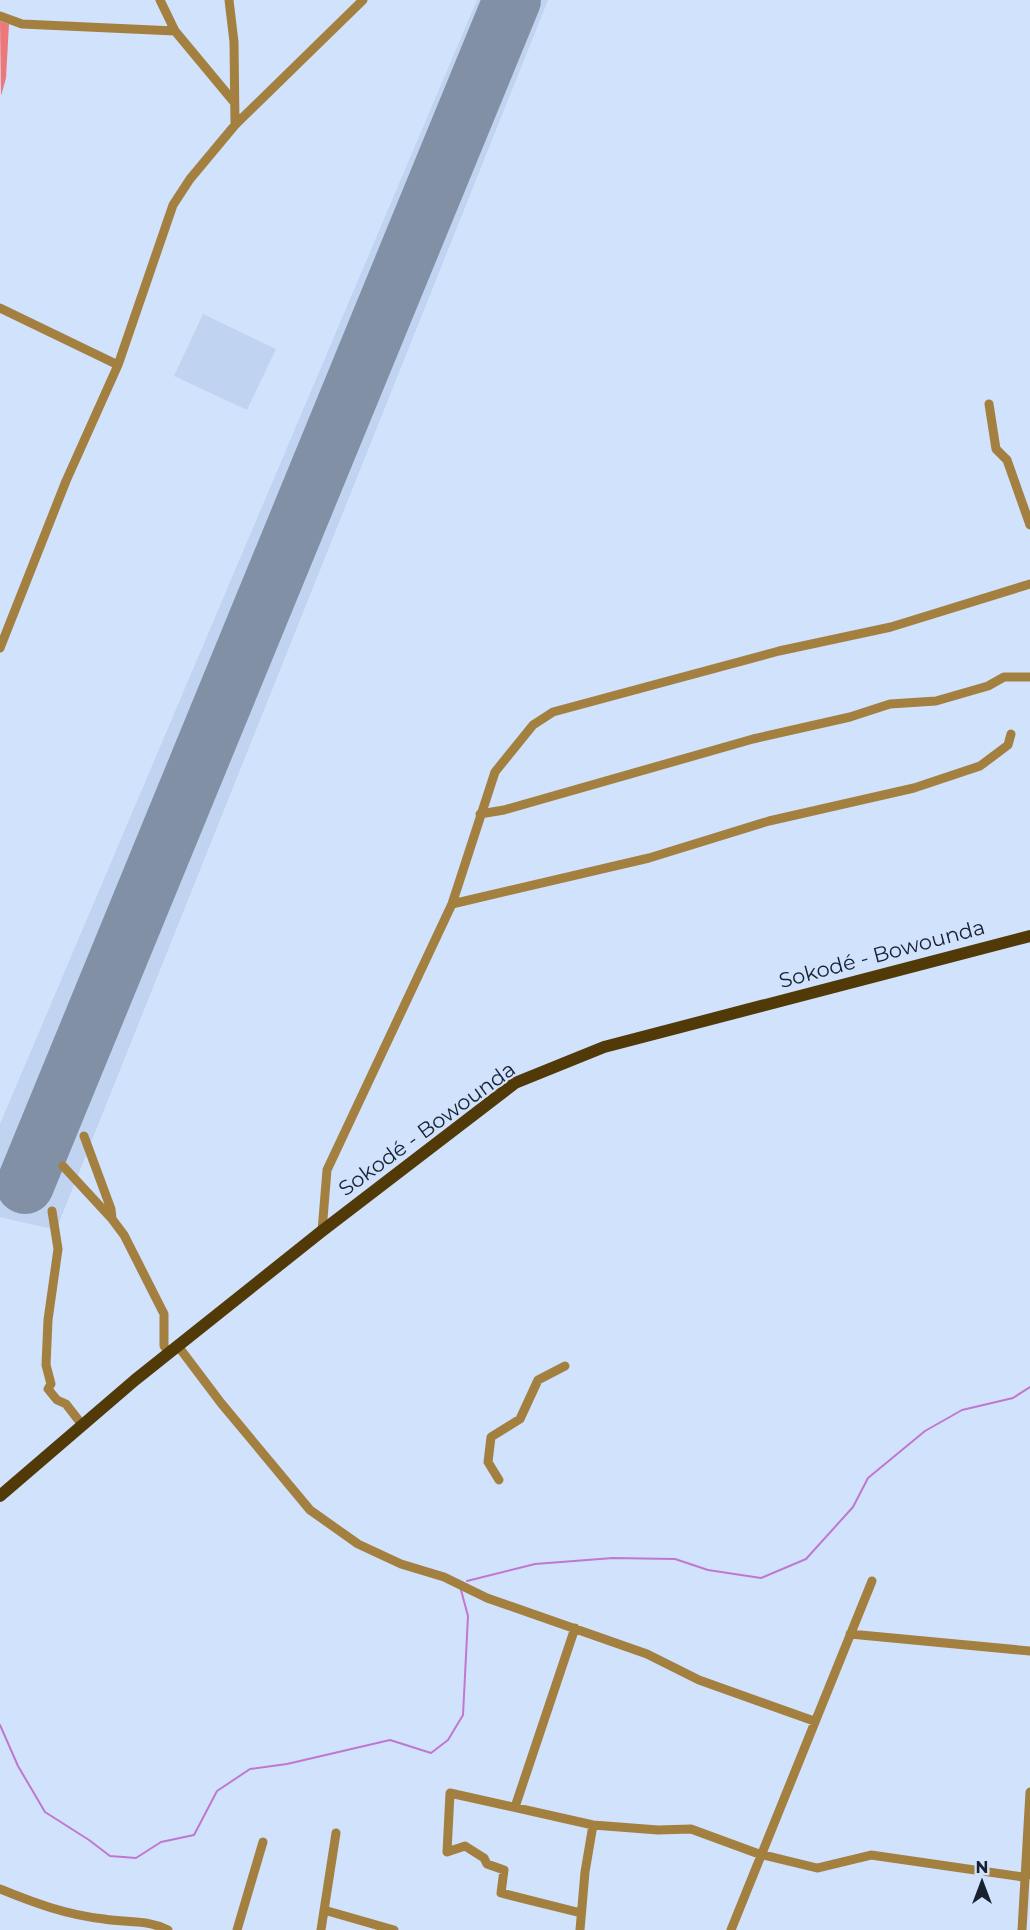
<svg xmlns="http://www.w3.org/2000/svg" width="1030" height="1930" font-family="Montserrat,sans-serif">
<rect width="100%" height="100%" fill="#d1e2fc"/>
<path fill="#c0d3f0" d="M477 0H548L56 1230 0 1217V1124Z
M203 314 276 349 247 410 174 376Z"/>
<path fill="#ed787a" d="M0 21 9 24 6 78 1 96Z"/>
<g fill="none" stroke-linecap="round" stroke-linejoin="round">
<path stroke="#bf78cf" stroke-width="2" d="M467 1581 535 1564 613 1558 675 1559 708 1570 761 1578 806 1559 853 1507 868 1478 925 1431 962 1410 1013 1398 1030 1387
M0 1725 18 1766 45 1812 89 1840 110 1856 136 1858 161 1842 194 1835 217 1791 250 1769 287 1764 390 1740 431 1753 448 1740 463 1715 468 1616 461 1590"/>
<path stroke="#8290a6" stroke-width="58" d="M25 1185 512 0"/>
<path stroke="#a38040" stroke-width="9" d="M160 0 175 31 234 102
M229 0 234 42 235 125
M0 16 22 24 175 31
M0 308 118 365
M989 404 996 449 1007 460 1030 525
M0 648 66 481 118 365 173 205 190 179 235 125 363 0
M480 814 504 810 753 739 850 717 890 704 936 701 988 686 1004 677H1030
M452 904 649 858 769 821 914 788 980 766 1008 745 1011 734
M84 1136 111 1209 112 1219 124 1235 164 1314V1346L169 1353
M63 1166 112 1219
M52 1211 58 1249 48 1320 46 1365 51 1384 48 1389 57 1400 66 1404 83 1426
M322 1231 327 1170 452 904 495 772 533 725 553 712 779 651 891 627 1030 584
M178 1346 221 1403 310 1510 358 1544 401 1564 444 1577 487 1598 647 1654 699 1680 814 1721
M499 1480 488 1462 491 1437 520 1419 538 1380 565 1366
M850 1634 1030 1651
M515 1807 575 1628
M0 1889C34 1903 67 1915 104 1919 129 1923 145 1919 168 1930
M324 1910 394 1930
M581 1913 501 1893 504 1870 487 1864 484 1858 465 1846 447 1852 450 1793 593 1825 658 1830 691 1829 759 1854 817 1868 871 1855 1023 1877 1030 1874
M237 1930 263 1842
M321 1930 336 1833
M580 1930 585 1872 593 1825
M731 1930 872 1581
M1022 1930 1030 1792"/>
<path stroke="#513908" stroke-width="12" d="M0 1496 135 1380 322 1231 515 1083 604 1047 1030 936"/>
</g>
<g text-anchor="middle" stroke-width="4.5" stroke-linejoin="round" paint-order="stroke">
<g font-size="21" fill="#182132" stroke="#d1e2fc">
<text transform="translate(882 954) rotate(-15)" y="7">Sokodé - Bowounda</text>
<text transform="translate(427 1129) rotate(-36)" y="7">Sokodé - Bowounda</text>
</g>
</g>
<g transform="translate(982 1882)" stroke="#d1e2fc" stroke-width="4.5" paint-order="stroke">
<path d="M0-4.5L10 22L0 15L-10 22Z" fill="#182132"/>
<text y="-9" font-size="16" font-weight="bold" text-anchor="middle" fill="#182132">N</text>
</g>
</svg>
